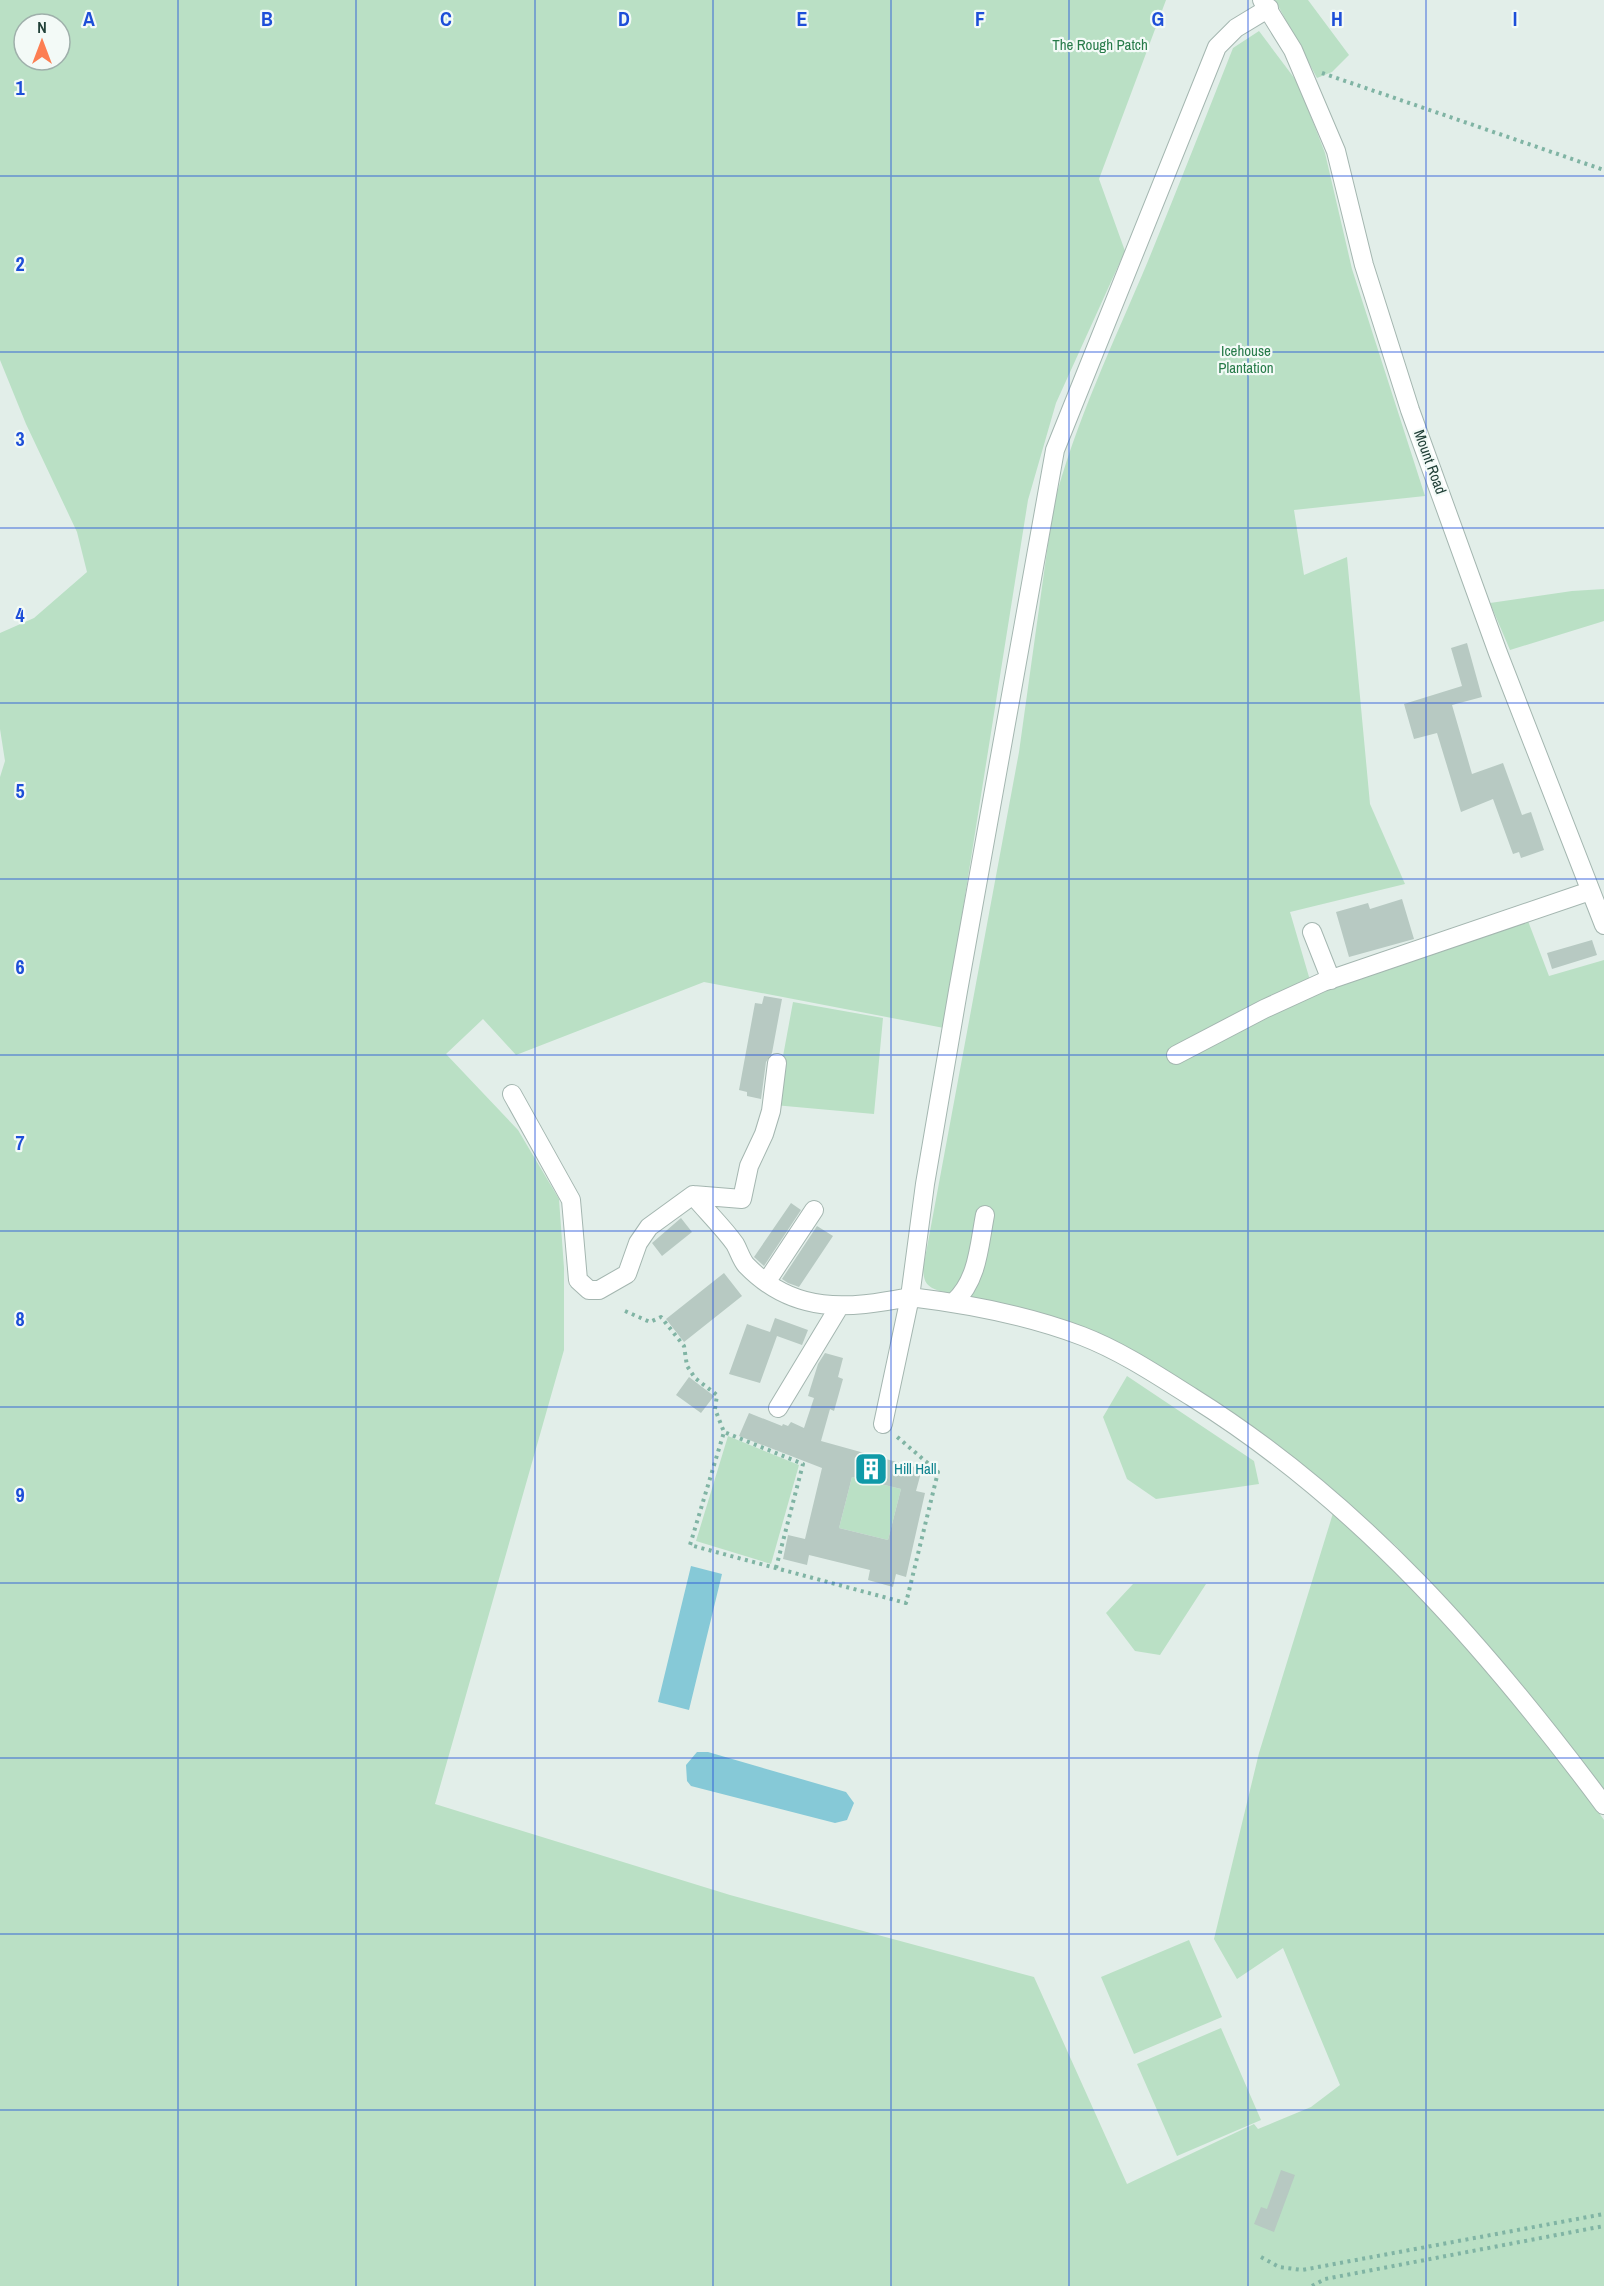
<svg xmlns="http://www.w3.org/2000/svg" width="1604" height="2286" font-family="'Archivo Narrow',sans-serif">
<rect width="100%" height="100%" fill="#e2eee9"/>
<path fill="#bae0c5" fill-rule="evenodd" d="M0 0H1166L1099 179 1125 251 1056 403 1028 500 944 1028 704 982 516 1055 483 1019 446 1054 518 1130 559 1199 564 1268V1350L435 1804 730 1895 1034 1977 1127 2184 1254 2124 1258 2129 1311 2107 1340 2085 1283 1948 1237 1979 1214 1939 1259 1753 1334 1510 1410 1583 1461 1638 1552 1746 1604 1820V2286H0V777L5 761 0 729V633L34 618 87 572 77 532 26 424 0 360ZM24 24H60V60H24Z
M1275 0H1308L1311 4 1349 55 1332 72 1317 78Z
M1259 31 1298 83 1325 153 1352 269 1425 496 1294 510 1304 575 1347 557 1370 804 1405 884 1290 912 1314 994 1528 921 1549 976 1604 960V1793L1552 1722 1481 1639 1396 1546 1314 1474 1244 1423 1029 1312 940 1291C927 1287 924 1283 923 1269L1019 752 1053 508C1075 422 1114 342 1148 261 1177 190 1205 119 1233 48Z
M1604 589V621L1510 650 1490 603 1572 591Z
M793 1002 883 1018 874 1114 774 1105Z
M1127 1376 1254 1461 1259 1484 1156 1499 1127 1479 1103 1417Z
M728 1436 799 1465 771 1564 696 1541Z
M852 1477 901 1489 888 1540 839 1528Z
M1133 1584H1206L1160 1655 1135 1651 1106 1613Z
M1189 1940 1222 2017 1134 2054 1101 1977Z
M1221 2028 1261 2120 1177 2156 1137 2064Z"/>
<path fill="#86c9d7" d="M691 1566 722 1574 689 1710 658 1702Z
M697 1752H708L846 1792 854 1803 847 1820 835 1823 691 1786 687 1781 686 1765Z"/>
<path fill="#b7c9c2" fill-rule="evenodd" d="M1467 643 1482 697 1452 705 1472 774 1503 763 1522 815 1531 812 1544 850 1521 858 1519 852 1513 854 1493 799 1461 812 1437 733 1414 739 1404 704 1462 686 1451 648Z
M1402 899 1414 939 1349 957 1336 912 1368 903 1370 909Z
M1592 940 1597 955 1552 969 1547 953Z
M764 996 782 999 772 1053 766 1062 761 1099 747 1096V1092L739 1090 755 1003 762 1004Z
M791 1203 801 1210 764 1266 754 1257Z
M681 1218 692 1232 662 1256 652 1243Z
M817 1226 833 1236 799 1287 788 1283 782 1279Z
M724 1273 742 1296 684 1342 666 1319Z
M775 1318 808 1330 802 1345 777 1336 760 1383 729 1374 747 1324 770 1332Z
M825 1353 843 1358 838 1377 843 1379 834 1411 830 1409 821 1441 922 1469 916 1491 925 1493 906 1577 896 1574 893 1587 868 1580 870 1570 809 1555 807 1565 783 1559 788 1535 805 1539 822 1468 739 1436 749 1413 782 1426 783 1424 788 1426 791 1422 804 1428 814 1398 808 1396 818 1364ZM852 1477 901 1489 888 1540 839 1528Z
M689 1377 714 1396 701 1413 676 1395Z
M1281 2170 1295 2175 1274 2232 1254 2224 1261 2207 1267 2209Z"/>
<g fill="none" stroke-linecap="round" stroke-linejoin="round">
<g stroke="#a4b6b0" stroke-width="20">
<path id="minor" d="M1262 0 1293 50 1336 151 1364 265 1410 410 1498 653 1604 925
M1312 932 1331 980
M1176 1055 1264 1009 1323 982 1590 891
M512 1094 571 1200 578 1280 589 1290H599L627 1274 638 1243 649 1227 693 1195 742 1199 749 1166 764 1134 771 1111 777 1063
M693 1195C706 1211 723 1227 735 1244 739 1251 741 1259 746 1265 794 1315 848 1309 910 1297L925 1184 958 991 1055 450 1217 47 1236 28 1269 8
M767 1281 814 1210
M954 1302C978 1280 979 1246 985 1215
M778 1408 839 1307
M883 1424 910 1297C968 1304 1027 1315 1082 1336 1121 1351 1157 1375 1192 1397 1360 1502 1487 1648 1604 1805"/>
</g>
<path stroke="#80b4a4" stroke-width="4" stroke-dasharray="3 4.5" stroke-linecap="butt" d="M1322 73 1604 170
M625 1311 650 1322 661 1317 684 1346 687 1366 695 1378 717 1395 715 1409 724 1432
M776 1568 803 1464 724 1432 690 1545 906 1603 938 1472 895 1435
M1261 2257 1279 2267 1302 2270 1604 2214
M1312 2286 1325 2279 1604 2226"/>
<use href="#minor" stroke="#fff" stroke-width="18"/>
</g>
<path fill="none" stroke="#1d4ed8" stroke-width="1.5" stroke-opacity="0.55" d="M178 0V2286M356 0V2286M535 0V2286M713 0V2286M891 0V2286M1069 0V2286M1248 0V2286M1426 0V2286M0 176H1604M0 352H1604M0 528H1604M0 703H1604M0 879H1604M0 1055H1604M0 1231H1604M0 1407H1604M0 1583H1604M0 1758H1604M0 1934H1604M0 2110H1604"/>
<defs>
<g id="building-square" transform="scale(1.725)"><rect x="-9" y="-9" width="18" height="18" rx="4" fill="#0f9aa8" stroke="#f3faf7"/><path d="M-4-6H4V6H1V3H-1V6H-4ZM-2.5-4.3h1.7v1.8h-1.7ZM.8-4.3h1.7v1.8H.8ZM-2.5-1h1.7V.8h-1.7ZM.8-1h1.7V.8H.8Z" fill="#fff"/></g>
</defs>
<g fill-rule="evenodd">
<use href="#building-square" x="871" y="1469"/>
</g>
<g text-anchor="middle" stroke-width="4.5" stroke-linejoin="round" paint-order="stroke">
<g font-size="15" fill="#277b49" stroke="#f3faf7">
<text x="1100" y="50">The Rough Patch</text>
<text x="1246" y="356">Icehouse<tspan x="1246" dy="17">Plantation</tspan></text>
</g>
<g font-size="15" fill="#214038" stroke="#f3faf7">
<text transform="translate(1430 462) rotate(70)" y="5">Mount Road</text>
</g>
<g font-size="15" fill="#0d838f" stroke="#f3faf7" text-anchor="start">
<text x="894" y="1474">Hill Hall</text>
</g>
</g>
<g font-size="20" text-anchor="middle" font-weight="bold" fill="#1d4ed8" stroke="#f3faf7" stroke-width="4.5" stroke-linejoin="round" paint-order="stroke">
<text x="89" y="26">A</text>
<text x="267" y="26">B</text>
<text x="446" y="26">C</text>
<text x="624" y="26">D</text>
<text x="802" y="26">E</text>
<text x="980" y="26">F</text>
<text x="1158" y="26">G</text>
<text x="1337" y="26">H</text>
<text x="1515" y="26">I</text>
<text x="20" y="95">1</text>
<text x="20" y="271">2</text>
<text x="20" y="446">3</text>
<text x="20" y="622">4</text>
<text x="20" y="798">5</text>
<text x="20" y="974">6</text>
<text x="20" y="1150">7</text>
<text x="20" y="1326">8</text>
<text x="20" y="1502">9</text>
</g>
<g transform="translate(42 42)"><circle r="28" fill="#f3faf7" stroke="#9fb0ab" stroke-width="1.5"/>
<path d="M0-4.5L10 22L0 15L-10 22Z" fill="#fc7e52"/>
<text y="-9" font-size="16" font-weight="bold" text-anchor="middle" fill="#214038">N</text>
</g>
</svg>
